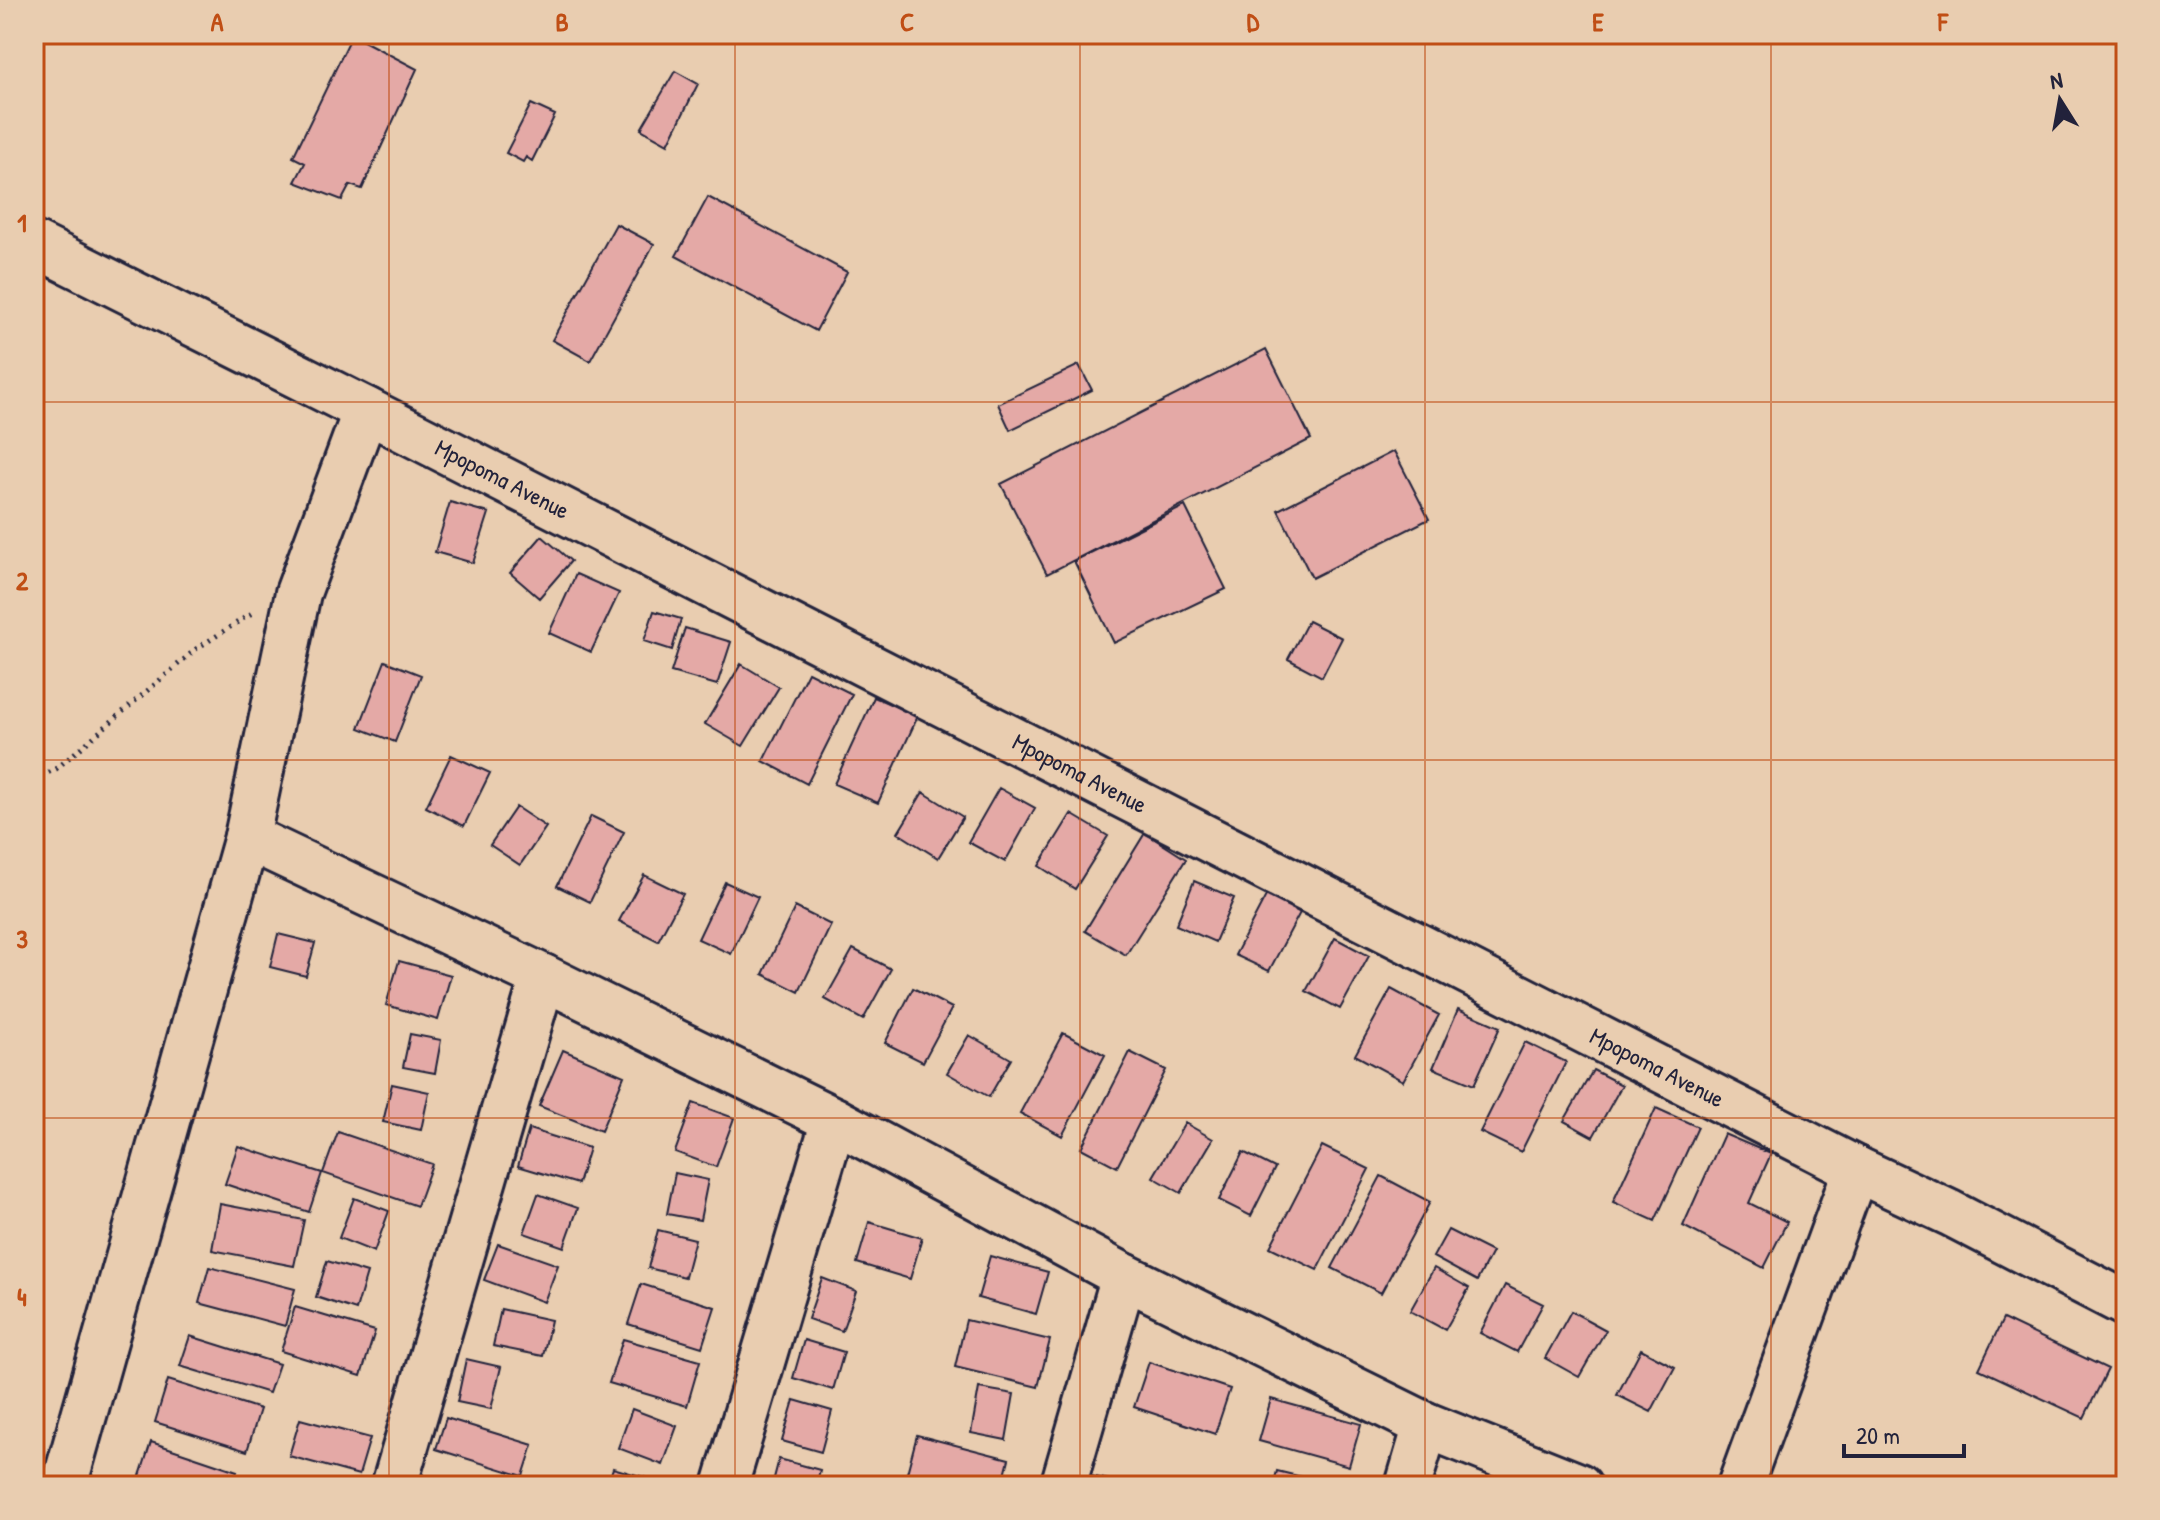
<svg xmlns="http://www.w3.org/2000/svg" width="2160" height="1520" font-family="'Patrick Hand',sans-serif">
<rect width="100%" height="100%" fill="#e9cdb0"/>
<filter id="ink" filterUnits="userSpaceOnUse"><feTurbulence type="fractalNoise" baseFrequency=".0125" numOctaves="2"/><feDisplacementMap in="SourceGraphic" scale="16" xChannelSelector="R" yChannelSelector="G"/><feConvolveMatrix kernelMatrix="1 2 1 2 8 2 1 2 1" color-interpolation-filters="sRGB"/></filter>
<g filter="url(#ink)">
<path fill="#e4a9a6" stroke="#22223b" stroke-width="2" d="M352 35 417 69 362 189 350 185 342 200 295 182 305 163 293 157Z
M675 71 698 84 668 144 641 129Z
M531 104 555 115 532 161 526 157 523 162 506 153Z
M708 197 847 272 816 331 676 256Z
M616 224 654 244 590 361 552 340Z
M1266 349 1311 439 1047 574 1001 484Z
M1079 365 1092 390 1010 430 998 404Z
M1394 451 1429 519 1312 578 1278 510Z
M450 502 489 513 473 563 435 552Z
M1185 506 1226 589 1114 643 1074 561Z
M542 536 571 561 539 598 510 573Z
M576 574 619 593 591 652 549 633Z
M654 611 681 619 672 650 644 641Z
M1308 621 1342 638 1322 677 1288 659Z
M685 628 731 642 717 685 671 672Z
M385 661 421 675 395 742 359 728Z
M741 664 779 687 743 746 705 724Z
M808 672 852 694 807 784 763 761Z
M874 697 918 716 878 803 834 784Z
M451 755 490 773 464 826 426 807Z
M999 788 1035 808 1005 862 968 842Z
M923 792 963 817 938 858 898 833Z
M516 807 546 827 520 865 490 845Z
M1071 814 1108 836 1075 889 1039 866Z
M591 816 624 832 590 902 557 886Z
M1145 833 1186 859 1126 955 1085 931Z
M644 875 683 894 658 941 619 921Z
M1194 881 1234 898 1215 942 1176 925Z
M725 882 758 897 731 954 698 939Z
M1269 890 1303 907 1269 971 1235 955Z
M795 907 831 925 799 992 763 974Z
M278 934 315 943 306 976 270 967Z
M1335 938 1369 956 1340 1009 1306 991Z
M853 949 891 969 863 1020 825 999Z
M399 961 451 975 438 1020 386 1005Z
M913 988 952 1008 923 1062 885 1043Z
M1391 989 1439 1015 1403 1081 1355 1055Z
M1458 1009 1500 1027 1474 1085 1433 1068Z
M1063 1033 1105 1055 1062 1136 1020 1113Z
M410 1034 441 1040 435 1073 403 1067Z
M969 1035 1011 1059 989 1097 947 1073Z
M1525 1042 1566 1062 1521 1152 1480 1132Z
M563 1050 624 1076 601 1131 539 1106Z
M1130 1052 1166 1070 1117 1167 1081 1148Z
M1593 1070 1622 1085 1593 1137 1564 1121Z
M392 1084 429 1092 421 1130 383 1122Z
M693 1103 734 1118 716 1167 675 1152Z
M1656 1108 1698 1127 1655 1221 1613 1202Z
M1185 1123 1213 1139 1181 1193 1153 1177Z
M529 1129 589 1148 578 1184 518 1166Z
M338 1132 432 1164 417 1206 323 1173Z
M1724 1134 1771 1154 1749 1203 1787 1222 1764 1268 1683 1226Z
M238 1146 322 1173 309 1212 225 1184Z
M1322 1146 1369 1169 1317 1270 1270 1247Z
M1243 1152 1275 1168 1251 1216 1219 1200Z
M675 1173 708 1180 700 1220 667 1214Z
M1381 1176 1430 1202 1381 1293 1332 1268Z
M538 1194 578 1208 564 1247 524 1233Z
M354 1198 389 1211 374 1252 339 1238Z
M220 1204 304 1220 294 1266 212 1250Z
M869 1222 922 1238 910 1279 857 1263Z
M658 1230 695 1239 685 1277 648 1268Z
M1448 1230 1492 1252 1477 1281 1433 1257Z
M498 1244 558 1265 544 1302 484 1280Z
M990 1256 1048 1272 1036 1314 978 1298Z
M327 1261 367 1273 356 1310 316 1297Z
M209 1267 295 1289 285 1326 199 1303Z
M1434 1268 1469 1288 1445 1330 1410 1311Z
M822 1278 856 1291 842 1331 808 1319Z
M641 1284 715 1307 702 1347 628 1324Z
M1505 1285 1543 1304 1517 1352 1480 1333Z
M295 1307 375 1331 361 1376 281 1351Z
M501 1309 551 1320 543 1356 493 1346Z
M1571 1311 1606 1330 1579 1377 1545 1358Z
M2003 1319 2108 1369 2084 1418 1979 1369Z
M966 1320 1050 1340 1038 1387 955 1367Z
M190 1336 279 1364 269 1393 180 1366Z
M623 1339 700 1361 687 1406 609 1383Z
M804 1340 844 1352 833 1390 793 1378Z
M1641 1349 1675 1367 1651 1412 1617 1395Z
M466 1359 501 1367 491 1409 457 1402Z
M1149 1362 1230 1389 1215 1434 1134 1407Z
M168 1380 260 1409 247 1451 155 1422Z
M979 1388 1014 1394 1006 1440 971 1433Z
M1271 1399 1361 1424 1349 1466 1259 1441Z
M794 1400 832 1411 821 1452 782 1441Z
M632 1409 677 1426 663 1465 618 1448Z
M446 1418 533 1445 523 1476 436 1449Z
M300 1419 370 1438 359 1475 289 1456Z
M917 1435 1009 1459 1002 1486H939L906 1477Z
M151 1442 237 1471 232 1486H168L140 1476Z
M779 1459 820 1470 816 1486H772Z
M613 1468 650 1479 648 1486H607Z
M1277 1471 1310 1479 1308 1486H1273Z
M1091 1476 1135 1486H1089Z
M446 1479 475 1486H445Z"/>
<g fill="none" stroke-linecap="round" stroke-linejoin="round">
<g stroke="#22223b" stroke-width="50">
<g id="minor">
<path id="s1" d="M34 244 366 410 1856 1169 1950 1213 2126 1304"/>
<path d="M247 837 543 977 834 1120 1124 1276 1426 1425 1579 1486"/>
<path d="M64 1486 247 837 298 593 366 410"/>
<path d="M394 1486 543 977"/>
<path d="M725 1486 834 1120"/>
<path d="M1063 1486 1124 1276"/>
<path d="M1408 1486 1426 1425"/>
<path d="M1740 1486 1856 1169"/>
</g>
</g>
<path stroke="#22223b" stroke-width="5" stroke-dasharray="2 6" stroke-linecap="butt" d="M34 779 56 769 196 649 252 613"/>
<use href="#minor" stroke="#e9cdb0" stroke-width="44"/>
</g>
</g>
<path fill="none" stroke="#c04e15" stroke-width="2" stroke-opacity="0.55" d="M389 34V1486M735 34V1486M1080 34V1486M1425 34V1486M1771 34V1486M34 402H2126M34 760H2126M34 1118H2126"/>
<g text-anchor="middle" stroke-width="8" stroke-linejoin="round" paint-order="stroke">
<g font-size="24" fill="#22223b" stroke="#e9cdb0">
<text dy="8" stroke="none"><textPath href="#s1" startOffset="524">Mpopoma Avenue</textPath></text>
<text dy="8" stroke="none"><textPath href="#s1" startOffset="1172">Mpopoma Avenue</textPath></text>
<text dy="8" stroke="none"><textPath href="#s1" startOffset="1820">Mpopoma Avenue</textPath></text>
</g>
</g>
<rect width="2160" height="1520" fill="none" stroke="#e9cdb0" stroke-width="88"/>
<g transform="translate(2060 100) rotate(349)" stroke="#e9cdb0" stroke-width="6" paint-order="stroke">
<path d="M0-6L14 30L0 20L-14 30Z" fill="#22223b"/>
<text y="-12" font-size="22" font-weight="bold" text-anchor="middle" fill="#22223b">N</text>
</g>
<path d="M1844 1444v12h120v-12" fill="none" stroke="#22223b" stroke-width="4"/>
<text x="1856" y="1444" font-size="24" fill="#22223b" stroke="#e9cdb0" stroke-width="6" paint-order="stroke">20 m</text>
<rect x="44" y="44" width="2072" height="1432" fill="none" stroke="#c04e15" stroke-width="3"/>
<g font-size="26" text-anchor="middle" font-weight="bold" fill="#c04e15">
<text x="217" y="31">A</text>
<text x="562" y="31">B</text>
<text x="907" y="31">C</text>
<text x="1253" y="31">D</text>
<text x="1598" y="31">E</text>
<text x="1943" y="31">F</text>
<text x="22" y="232">1</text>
<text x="22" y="590">2</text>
<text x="22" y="948">3</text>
<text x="22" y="1306">4</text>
</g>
</svg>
